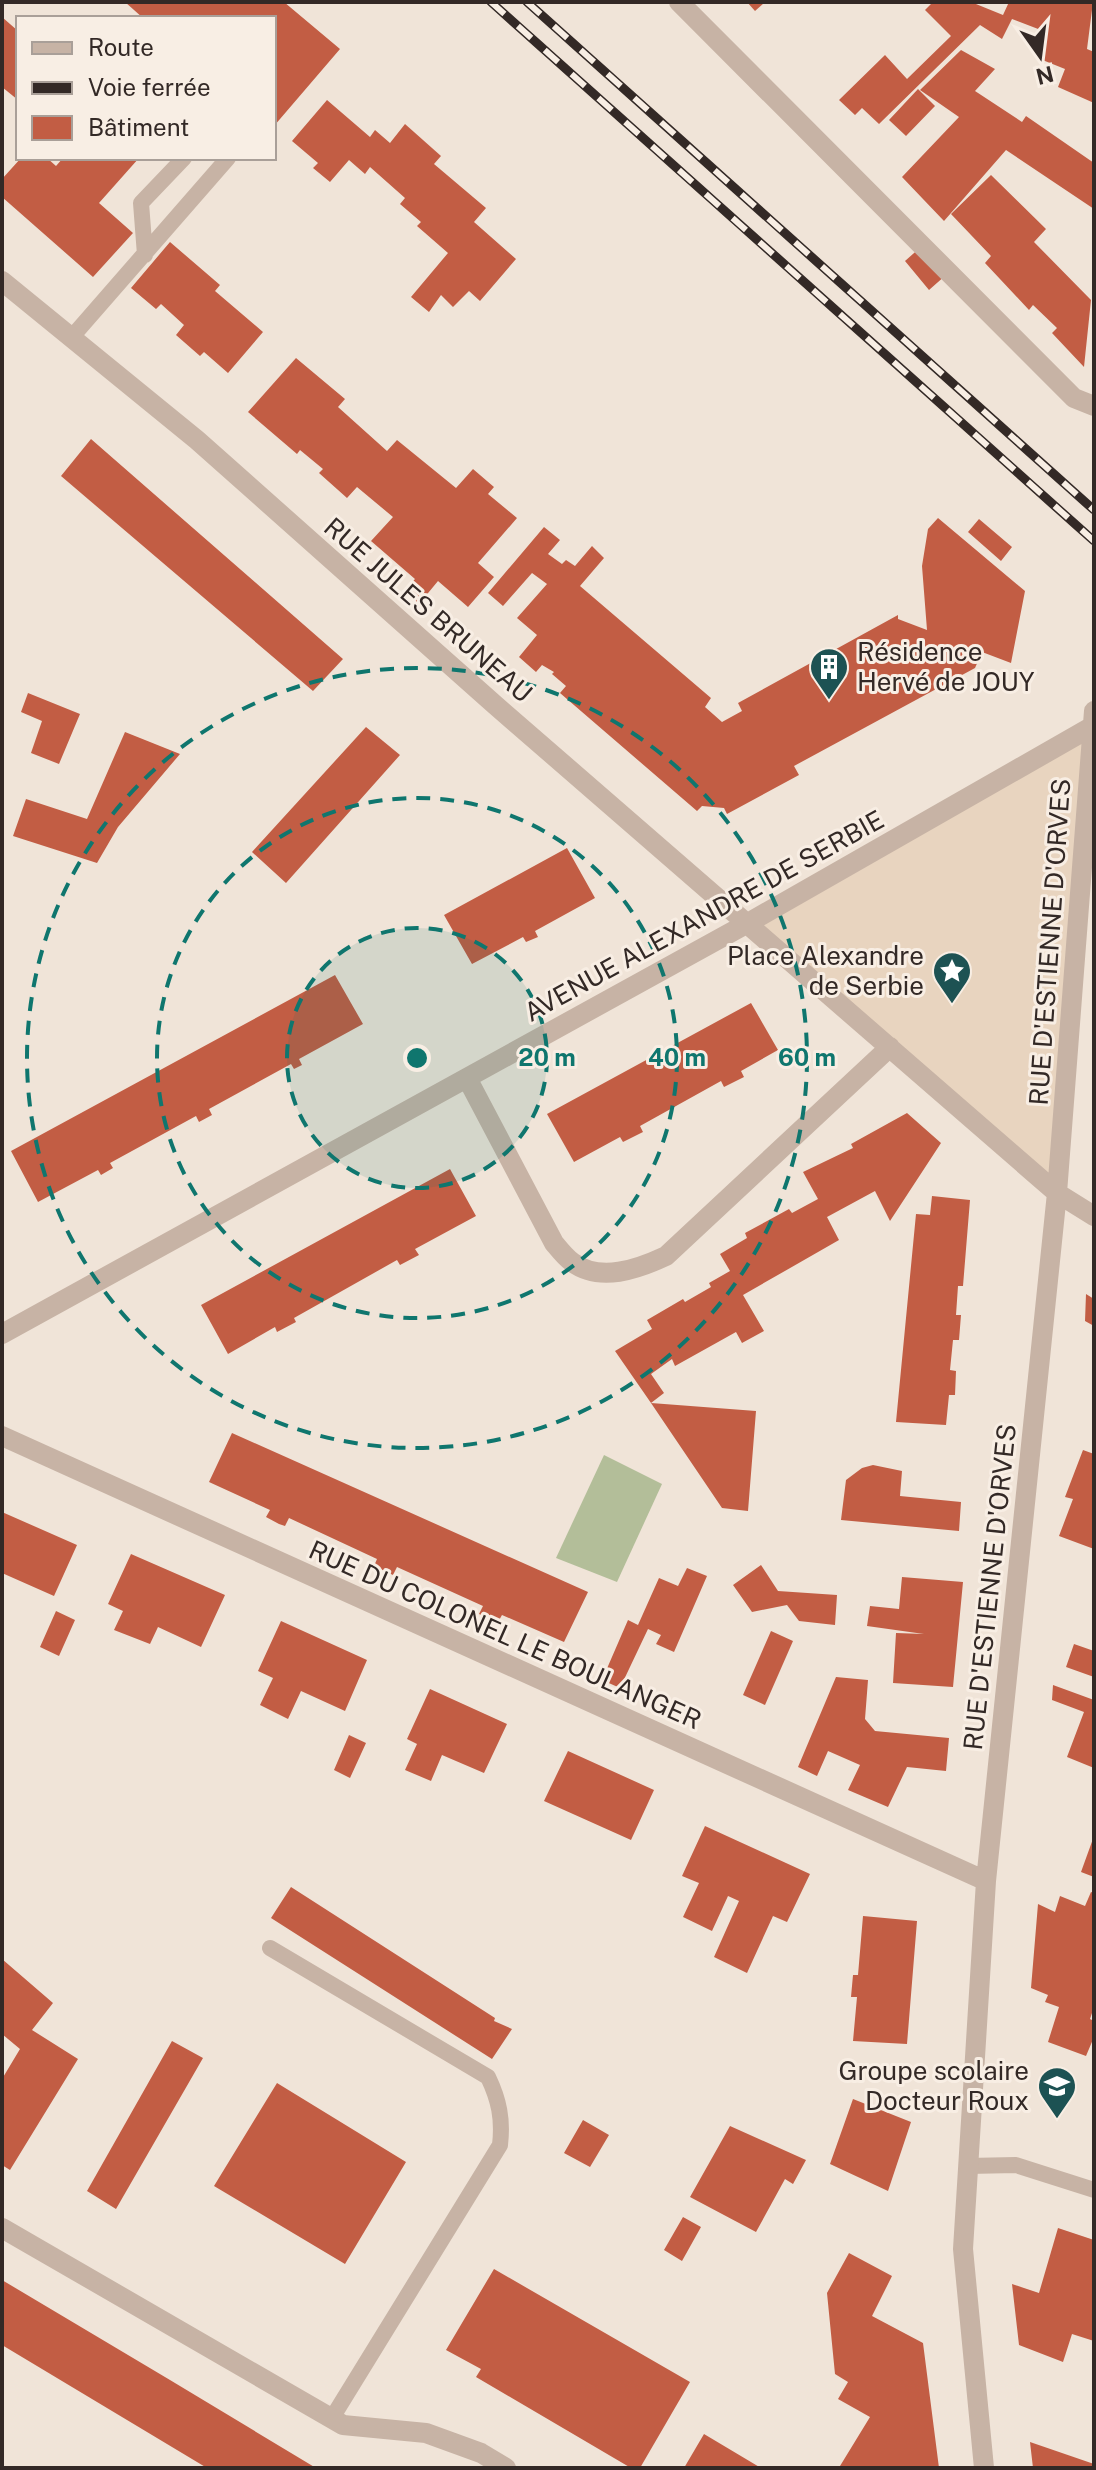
<svg xmlns="http://www.w3.org/2000/svg" width="1096" height="2470" font-family="'Public Sans',sans-serif">
<rect width="100%" height="100%" fill="#f0e4d8"/>
<path fill="#b3be99" d="M604 1455 662 1484 617 1582 556 1558Z"/>
<path fill="#e8d4bf" d="M1093 726 1057 1193 748 923Z"/>
<path fill="#c25d44" d="M125 2H284L340 49 274 126V18H143Z
M747 2H765L755 11Z
M933 2H971L1003 15 1009 2H1093L1087 49 1094 52V103L1058 87 1065 69 1035 57 1046 32 1012 19 1002 39 980 25 879 124 862 108 855 115 839 100 885 55 907 79 951 36 925 10Z
M2 17 18 31V100L2 87Z
M961 50 995 69 975 91 1022 122 1026 116 1094 163V209L1006 150 944 221 902 177 959 117 920 90Z
M918 89 935 106 906 136 889 120Z
M327 100 370 137 375 130 390 143 405 124 441 156 434 164 486 208 474 222 516 259 480 301 469 291 453 307 441 295 429 312 411 297 448 253 417 226 421 222 400 204 405 198 370 167 365 174 349 160 330 182 313 168 318 163 292 141Z
M21 158H47L56 166 63 158H139L99 203 133 233 93 277 2 197V179Z
M991 175 1046 229 1034 242 1091 300 1084 367 1052 333 1057 328 1033 305 1029 310 985 263 991 256 951 214Z
M170 242 220 285 215 291 263 332 228 373 204 352 200 356 176 335 184 325 161 304 156 309 131 288Z
M922 246 946 275 929 290 905 261Z
M296 358 345 399 338 407 387 451 397 440 456 488 473 469 494 487 488 494 517 518 478 563 494 577 468 607 438 581 419 604 404 591 415 579 371 541 393 517 357 487 347 498 319 473 323 469 300 450 297 454 248 412Z
M91 439 343 659 313 691 61 476Z
M938 518 1025 591 1011 663 982 652 975 668 794 766 799 775 727 814 724 808 702 806 697 811 560 693 566 686 552 674 554 672 542 665 536 672 519 657 537 635 517 618 547 584 532 573 503 606 488 593 544 527 560 540 548 554 562 564 566 560 575 566 592 546 604 558 580 586 711 698 705 707 722 722 742 711 738 703 898 615V619L927 630 922 566 928 529Z
M979 519 1012 547 1001 561 968 532Z
M28 693 80 714 59 764 31 753 42 721 21 712Z
M366 727 400 755 286 883 252 852Z
M125 732 180 754 118 827 97 863 13 836 26 799 87 819Z
M567 848 595 898 535 931 538 937 526 942 523 937 472 964 444 915Z
M335 975 363 1024 299 1059 302 1065 294 1069 291 1064 209 1109 212 1115 199 1122 196 1116 110 1163 113 1168 101 1175 98 1170 38 1202 11 1151Z
M751 1003 778 1050 741 1071 744 1077 724 1087 721 1081 640 1126 643 1132 623 1142 620 1137 574 1162 547 1114Z
M907 1113 941 1143 890 1221 875 1191 827 1217 839 1240 743 1295 764 1331 742 1343 736 1332 675 1366 672 1359 651 1374 664 1393 651 1403 615 1351 652 1329 647 1320 683 1299 685 1302 711 1287 709 1283 730 1271 720 1254 747 1238 745 1233 789 1209 792 1213 818 1199 803 1172 853 1148 851 1144Z
M450 1169 476 1216 415 1249 419 1255 400 1265 397 1260 294 1318 296 1322 277 1332 275 1327 228 1354 201 1305Z
M932 1196 970 1200 963 1286H958L956 1315H961L959 1340H953L950 1370 956 1371 955 1395H949L946 1425 896 1422 916 1214 930 1215Z
M1086 1294 1094 1299V1326L1085 1321Z
M651 1403 756 1411 748 1511 722 1508Z
M232 1433 588 1592 564 1642 502 1615 498 1622 489 1619 479 1614 483 1606 397 1567 393 1575 374 1566 377 1559 289 1518 285 1526 279 1524 266 1517 270 1510 209 1482Z
M1083 1450 1094 1454V1549L1059 1536 1073 1499 1065 1497Z
M873 1465 902 1471 900 1496 961 1502 959 1531 841 1520 846 1480 862 1468Z
M2 1512 77 1545 54 1596 2 1573Z
M131 1554 225 1595 201 1647 158 1627 150 1644 114 1630 123 1611 108 1604Z
M761 1565 778 1591 837 1595 835 1625 799 1621 787 1605 752 1612 733 1585Z
M687 1568 707 1576 674 1652 656 1644 661 1635 648 1629 620 1688 602 1680 628 1620 638 1625 659 1578 678 1586Z
M902 1577 963 1582 953 1687 893 1683 896 1633 924 1634 867 1626 870 1606 899 1609Z
M56 1611 75 1620 59 1656 40 1647Z
M281 1621 367 1660 345 1711 301 1691 288 1719 260 1705 273 1678 258 1671Z
M771 1631 793 1641 765 1705 743 1695Z
M1074 1644 1094 1651V1677L1066 1667Z
M836 1677 868 1680 865 1719 875 1731 949 1738 946 1771 907 1767 888 1807 848 1790 860 1765 828 1751 817 1776 798 1767Z
M1053 1685 1094 1700V1768L1067 1757 1084 1712 1052 1700Z
M430 1689 507 1724 484 1773 442 1755 431 1781 405 1770 417 1744 407 1739Z
M349 1735 366 1743 350 1778 334 1770Z
M568 1751 654 1790 631 1840 544 1801Z
M705 1826 810 1874 787 1922 773 1916 747 1973 714 1957 739 1901 728 1896 712 1931 683 1917 699 1883 682 1876Z
M1094 1836V1877L1081 1872Z
M291 1887 495 2018 494 2021 512 2029 492 2059 271 1918Z
M1091 1892 1094 1893V2014L1092 2013 1090 2019 1094 2021V2037L1086 2056 1048 2042 1059 2007 1045 2002 1048 1995 1031 1988 1038 1904 1055 1912 1060 1896 1085 1906Z
M863 1916 917 1921 907 2044 853 2041 857 1997H851L853 1975H858Z
M2 1959 53 2003 32 2030 78 2059 10 2170 2 2165V2079L20 2049 2 2034Z
M172 2041 203 2058 116 2209 87 2191Z
M277 2083 406 2162 345 2264 214 2186Z
M853 2099 911 2122 888 2191 830 2164Z
M583 2120 609 2135 590 2167 564 2153Z
M730 2126 806 2160 793 2184 785 2179 756 2232 690 2197Z
M683 2217 701 2227 682 2261 664 2250Z
M1058 2228 1094 2240V2341L1072 2334 1063 2362 1019 2345 1012 2284 1039 2293Z
M849 2253 892 2276 872 2316 923 2343 939 2468H844L840 2466 870 2417 838 2399 848 2382 835 2374 827 2293Z
M494 2269 690 2382 640 2468H631L476 2377 481 2369 446 2350Z
M2 2280 170 2380 316 2468H207L2 2345Z
M704 2434 761 2468H684Z
M1030 2442 1094 2464V2468H1033Z"/>
<g fill="none" stroke-linecap="round" stroke-linejoin="round">
<path stroke="#c7b3a5" stroke-width="16" d="M145 255 141 203 184 158
M71 338 228 158
M270 1948 488 2077C499 2100 503 2119 500 2145L332 2418
M968 2166 1016 2165 1094 2190"/>
<path stroke="#c7b3a5" stroke-width="20" d="M679 2 1074 398 1094 406
M2 281 197 440 494 704 1057 1193 1094 1216
M467 1078 554 1243C559 1249 565 1257 572 1262 600 1283 638 1269 666 1256L890 1047
M2 1334 748 923 1093 726
M2 1436 986 1881
M2 2228 343 2425 426 2433 481 2453 506 2468
M984 2468 963 2249 986 1881 1057 1193 1094 711"/>
<g stroke="#332926" stroke-width="9">
<path id="rail" d="M491 2 1094 541
M527 2 1094 510"/>
</g>
<use href="#rail" stroke="#f8eee4" stroke-width="6" stroke-dasharray="18" stroke-linecap="butt"/>
</g>
<circle cx="417" cy="1058" r="130" fill="#0f766e" fill-opacity=".12"/>
<g fill="none" stroke="#0f766e" stroke-width="4" stroke-dasharray="14 10">
<circle cx="417" cy="1058" r="130"/>
<circle cx="417" cy="1058" r="260"/>
<circle cx="417" cy="1058" r="390"/>
</g>
<defs>
<g id="building-pin" transform="scale(2)"><path d="M0 17L-7.5 6A9.5 9.5 0 1 1 7.5 6Z" fill="#1d5253" stroke="#f8eee4"/><path d="M-4-6H4V6H1V3H-1V6H-4ZM-2.5-4.3h1.7v1.8h-1.7ZM.8-4.3h1.7v1.8H.8ZM-2.5-1h1.7V.8h-1.7ZM.8-1h1.7V.8H.8Z" fill="#fff"/></g>
<g id="sight-pin" transform="scale(2)"><path d="M0 17L-7.5 6A9.5 9.5 0 1 1 7.5 6Z" fill="#1d5253" stroke="#f8eee4"/><path d="M0-6L1.8-2.2L6-1.7L2.9 1.2L3.7 5.4L0 3.3L-3.7 5.4L-2.9 1.2L-6-1.7L-1.8-2.2Z" fill="#fff"/></g>
<g id="school-pin" transform="scale(2)"><path d="M0 17L-7.5 6A9.5 9.5 0 1 1 7.5 6Z" fill="#1d5253" stroke="#f8eee4"/><path d="M0-5L7-2L0 1L-7-2ZM-4 1L0 2.5L4 1V4Q0 6-4 4Z" fill="#fff"/></g>
</defs>
<g fill-rule="evenodd">
<use href="#building-pin" x="829" y="667"/>
<use href="#sight-pin" x="952" y="971"/>
<use href="#school-pin" x="1057" y="2086"/>
</g>
<g text-anchor="middle" stroke-width="6" stroke-linejoin="round" paint-order="stroke">
<g font-size="26" fill="#332926" stroke="#f8eee4">
<text transform="translate(428 610) rotate(41)" y="9">RUE JULES BRUNEAU</text>
<text transform="translate(704 916) rotate(-29)" y="9">AVENUE ALEXANDRE DE SERBIE</text>
<text transform="translate(1050 942) rotate(-86)" y="9">RUE D'ESTIENNE D'ORVES</text>
<text transform="translate(990 1587) rotate(-84)" y="9">RUE D'ESTIENNE D'ORVES</text>
<text transform="translate(505 1635) rotate(24)" y="9">RUE DU COLONEL LE BOULANGER</text>
</g>
<g font-size="26" fill="#332926" stroke="#f8eee4" text-anchor="end">
<text x="857" y="661" text-anchor="start">Résidence<tspan x="857" dy="30">Hervé de JOUY</tspan></text>
<text x="924" y="965">Place Alexandre<tspan x="924" dy="30">de Serbie</tspan></text>
<text x="1029" y="2080">Groupe scolaire<tspan x="1029" dy="30">Docteur Roux</tspan></text>
</g>
</g>
<circle cx="417" cy="1058" r="12" fill="#0f766e" stroke="#f8eee4" stroke-width="4"/>
<g font-size="24" text-anchor="middle" font-weight="bold" fill="#0f766e" stroke="#f8eee4" stroke-width="6" stroke-linejoin="round" paint-order="stroke">
<text x="547" y="1066">20 m</text>
<text x="677" y="1066">40 m</text>
<text x="807" y="1066">60 m</text>
</g>
<rect width="1096" height="2470" fill="none" stroke="#332926" stroke-width="8"/>
<rect x="16" y="16" width="260" height="144" fill="#f8eee4" stroke="#a99f98" stroke-width="2"/>
<rect x="32" y="42" width="40" height="12" fill="#c7b3a5" stroke="#a99f98" stroke-width="2"/>
<text x="88" y="56" font-size="24" fill="#332926">Route</text>
<rect x="32" y="82" width="40" height="12" fill="#332926" stroke="#a99f98" stroke-width="2"/>
<text x="88" y="96" font-size="24" fill="#332926">Voie ferrée</text>
<rect x="32" y="116" width="40" height="24" fill="#c25d44" stroke="#a99f98" stroke-width="2"/>
<text x="88" y="136" font-size="24" fill="#332926">Bâtiment</text>
<g transform="translate(1040 56) rotate(166)" stroke="#f8eee4" stroke-width="6" paint-order="stroke">
<path d="M0-6L14 30L0 20L-14 30Z" fill="#332926"/>
<text y="-12" font-size="22" font-weight="bold" text-anchor="middle" fill="#332926">N</text>
</g>
</svg>
